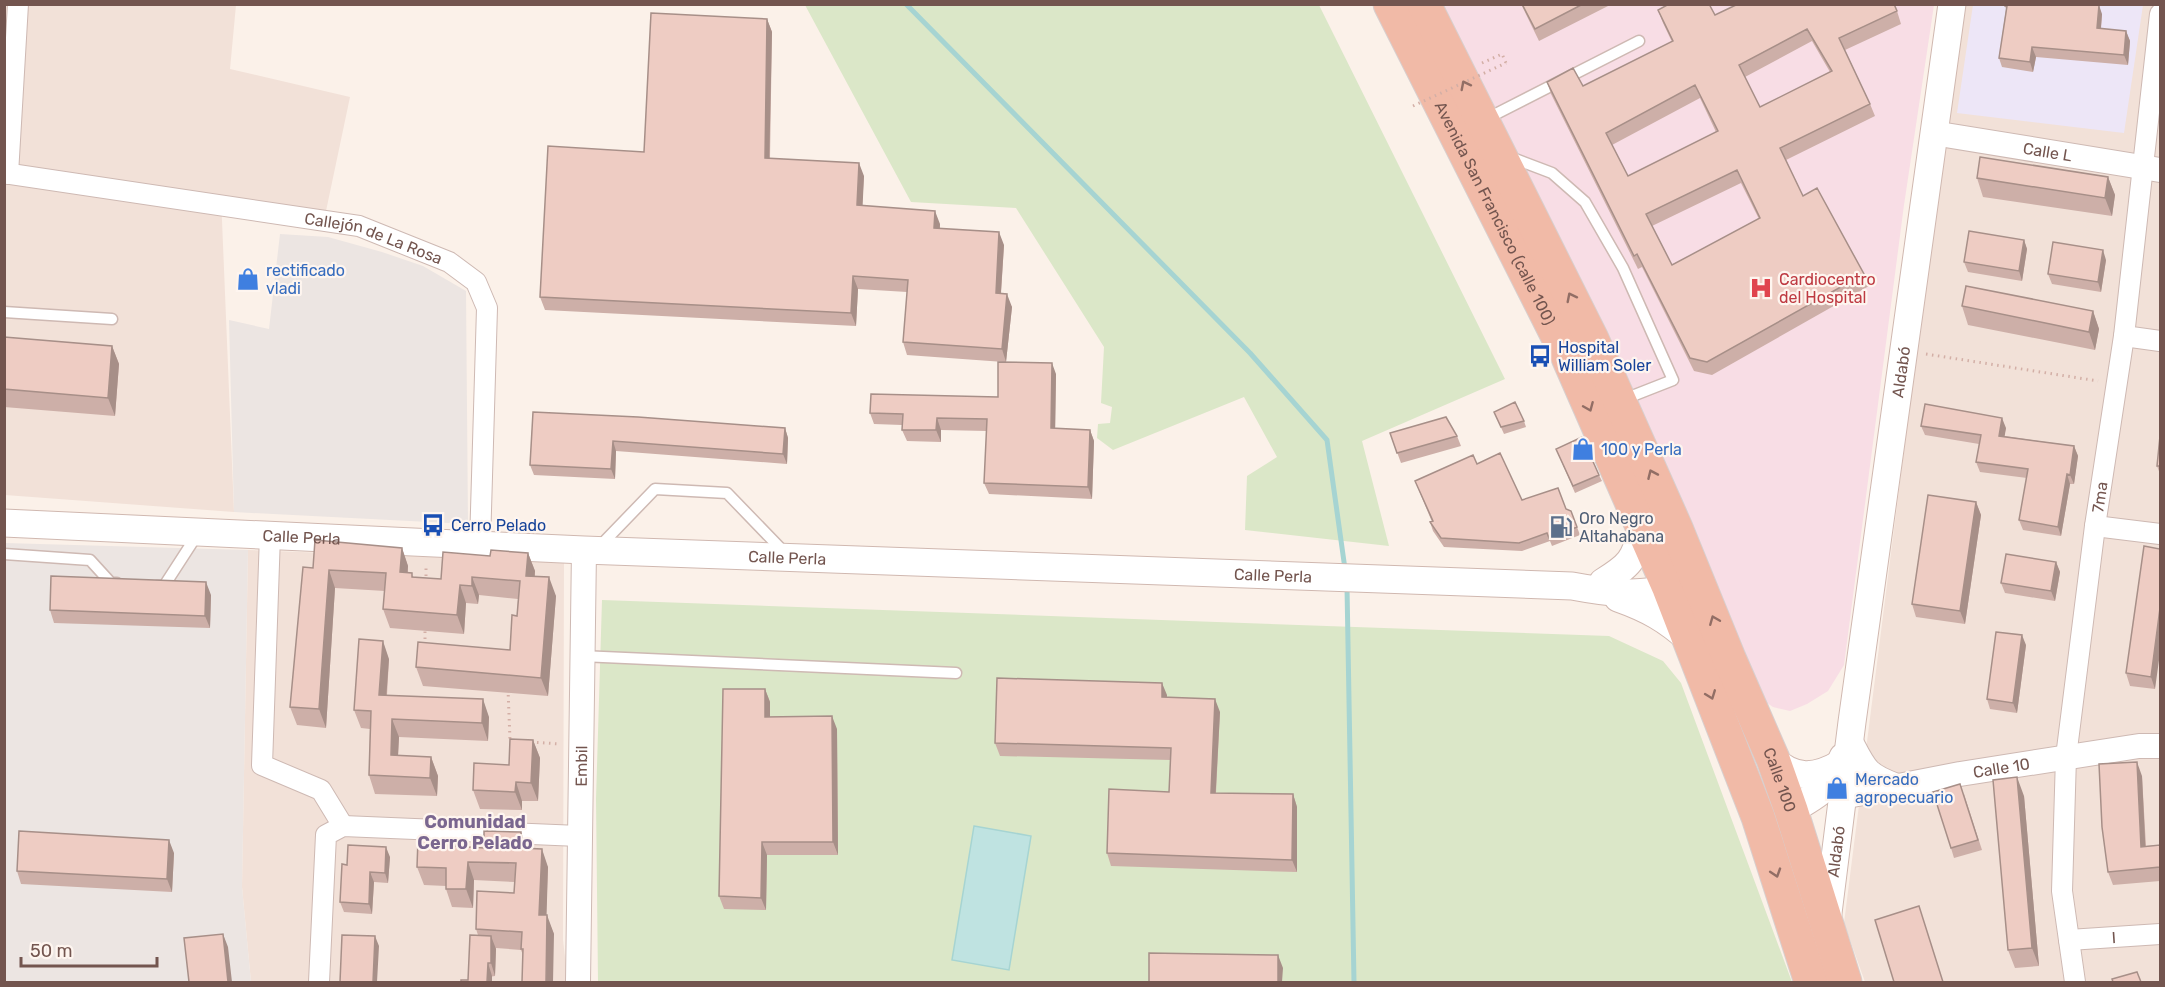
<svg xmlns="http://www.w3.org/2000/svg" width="2165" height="987" font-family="Rubik,sans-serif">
<rect width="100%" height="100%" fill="#fbf1e9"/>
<path fill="#f2e1d8" d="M4 5H236L230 69 350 97 326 211 221 196 234 512 5 495Z
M1965 5H2160V982H1865L1844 923 1933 222Z
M248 550 564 562 563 940 568 982H251L242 887Z"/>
<path fill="#ece5e2" d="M280 234 328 237 382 252 423 266 466 291 468 524 234 512 229 320 269 329Z
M5 543 248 550 242 887 251 982H5Z"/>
<path fill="#ede6f7" d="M1973 5H2143L2124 133 1957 113Z"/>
<path fill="#f8dde5" d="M1440 5H1934L1904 205 1844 665 1828 691 1807 704 1790 711 1773 707 1754 694Z"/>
<path fill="#dbe7c8" d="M805 5H1319L1505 379 1362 441 1389 546 1245 530 1247 476 1277 457 1244 397 1113 450 1097 438 1098 424 1110 423 1112 407 1101 403 1104 347 1016 208 911 202Z
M602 600 1609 636 1663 661 1681 683 1792 982H598L596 799Z"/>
<path fill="#bfe3e1" stroke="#a6d4d2" stroke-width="1.5" d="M974 826 1031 836 1009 970 952 960Z"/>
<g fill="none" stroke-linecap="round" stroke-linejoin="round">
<path stroke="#a6d4d2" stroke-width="5" d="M906 4 1250 353 1327 440 1345 569
M1347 587 1354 982"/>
<g stroke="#ceb9b3" stroke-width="13">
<path id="service" d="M1486 119 1639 41
M1510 157 1552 173 1585 202 1623 268 1673 380 1622 400
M4 312 112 319
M599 547 655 489 727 493 785 553
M4 554 90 560 111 583H117
M157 586H164L197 535
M581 656 956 673"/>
</g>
<g stroke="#ceb9b3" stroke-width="22">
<g id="minor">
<path id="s1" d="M4 173 359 226 449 262 476 282 487 308 480 544"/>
<path d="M8 174 18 4"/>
<path d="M2124 336 2160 341"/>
<path d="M2095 526 2160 534"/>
<path d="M270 535 262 765 321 790 343 826"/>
<path id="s2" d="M2069 940 2160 934"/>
<path d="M319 982 326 835 343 826 579 836"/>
<path id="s3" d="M2075 982 2062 891 2066 757 2095 526 2124 336 2160 14"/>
</g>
</g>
<g stroke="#ceb9b3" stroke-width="26">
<g id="tertiary">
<path id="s4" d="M1933 133 2160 170"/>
<path d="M1850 740C1865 769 1866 775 1897 786"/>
<path id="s5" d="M1842 797 1960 774 2139 746H2160"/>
<path id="s6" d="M578 982 584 550"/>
</g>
</g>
<g stroke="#d0b8b0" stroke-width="29">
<g id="secondary">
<path id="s7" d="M4 523 584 550 1572 586C1604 592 1637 597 1669 588"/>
<path d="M1603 582C1629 566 1635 560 1642 529"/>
<path d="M1618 598C1649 609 1666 619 1690 640"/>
<path d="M1773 759C1794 780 1816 778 1840 764"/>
<path d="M1791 810C1820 794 1830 788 1843 757"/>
<path id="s8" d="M1827 921 1852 722 1952 4"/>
</g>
</g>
<g stroke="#d8cfce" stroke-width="35">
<g id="trunk">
<path id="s9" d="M1390 4 1566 353 1669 588 1758 817 1811 982"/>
<path id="s10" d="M1424 4 1592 339 1676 528 1729 658 1773 759 1791 810 1845 982"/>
</g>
</g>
<path stroke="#d3afa6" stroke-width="3" stroke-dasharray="1.5 4.5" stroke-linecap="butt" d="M1482 63 1502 54 1506 63
M1926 354 2098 381
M426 582V564
M425 645V627
M508 689 510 740 512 741
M531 742 560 744"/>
<use href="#service" stroke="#fff" stroke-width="10"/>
<use href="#minor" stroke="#fff" stroke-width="20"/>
<use href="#tertiary" stroke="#fff" stroke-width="24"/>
<use href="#secondary" stroke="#fff" stroke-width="27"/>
<use href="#trunk" stroke="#f1baa7" stroke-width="33"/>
<path stroke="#d3afa6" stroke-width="3" stroke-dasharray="1.5 4.5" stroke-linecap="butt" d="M1413 106 1506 63"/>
</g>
<path fill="#cdafa8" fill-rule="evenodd" d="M1521 4H1612L1539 41Z
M1669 5 1715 15 1897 11 1901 24 1845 50 1870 104 1875 116 1786 160 1803 196 1864 274 1869 286 1712 375 1694 371 1642 267 1638 269 1551 94 1547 82 1583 86 1672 42 1663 23 1658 10ZM1812 41 1830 72 1760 107 1745 77ZM1700 98 1716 132 1628 176 1612 145ZM1741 183 1759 219 1672 265 1652 226Z
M2005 6 2102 14 2101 29 2126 31 2130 41 2128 65 2036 57 2033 72 2002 67 1999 58 2006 9Z
M767 19 772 32 770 158 864 176 862 206 940 224V228L1004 245 1001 294 1012 307 1006 362 1056 374 1055 428 1090 430 1094 441 1092 499 989 494 984 483 987 431 941 430V442L907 441 902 430V425L874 424 870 413 998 397 1004 362 907 355 903 342 907 292 858 289 856 326 545 310 540 297 644 152Z
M2108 177 2115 195 2112 216 1983 197 1977 178Z
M2024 240 2027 249 2022 281 1968 272 1964 262Z
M2106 260 2101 292 2052 284 2048 274Z
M1962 306 2093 311 2099 329 2095 350 1968 325Z
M4 337 112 346 119 364 115 416 4 407Z
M533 412 785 428 788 438 787 464 616 451 615 479 534 475 530 465Z
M1494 412 1524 421 1526 427 1504 434Z
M1921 426 2006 428 2004 436 2074 446 2078 456 2074 484H2070L2061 536 2023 530 2019 520 2027 478 1980 472 1976 462 1979 444 1925 435Z
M1390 433 1457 436 1461 446 1401 463Z
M2160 436V474L2157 466Z
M1556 449 1599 475 1602 481 1575 493Z
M1477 464 1522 500 1571 511 1580 535 1552 546 1550 541 1522 551 1444 547 1433 531 1430 522H1432L1415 481Z
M1976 502 1981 515 1965 624 1916 617 1912 604Z
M402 548 408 566V572L414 577 441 579 490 556 528 553 535 571V576L556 596 548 696 423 686 416 667 510 650 517 616 518 599 479 595 478 604 466 603 464 634 390 628 383 609 385 591 335 588 326 728 297 725 290 707 313 568Z
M2160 549 2155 689 2130 686 2126 673Z
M2056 562 2060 572 2055 601 2005 593 2001 583Z
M211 595 210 628 54 623 50 610Z
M2026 645 2017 713 1990 709 1987 699Z
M389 659 387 695 489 717 488 741 399 737 398 756 431 757 438 776 437 796 375 794 369 775 370 729 361 728 354 710Z
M765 689 770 702V717L837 729 838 855H767L766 910 724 909 719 896Z
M1167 695V697L1220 712 1216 793 1293 794 1297 807V872L1111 866 1107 853 1169 792 1171 760 1000 756 995 743Z
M533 740 540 758 538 801H522V810L480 809 473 790 509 765Z
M2142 776 2146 846 2160 845V881L2113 885 2108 872Z
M1964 794 1982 850 1954 858 1951 848Z
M2024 796 2039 966 2015 968 2008 950Z
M521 832 527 848 548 867 546 915 554 934 523 955 521 950 496 948 495 976 468 980 478 935 476 929 514 893 515 882 474 880 473 908 452 907 446 889V886L424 885 417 867 455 841 457 847 484 848Z
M174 853 172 892 21 884 17 871Z
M390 857 388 883 374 882 372 914 344 912 340 902 347 865Z"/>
<path fill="#a78f88" d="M2099 5 2102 14 2100 38 2097 28Z
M767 19 772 32 769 171 765 158Z
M2126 31 2130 41 2128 65 2124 55Z
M2032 47 2036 57 2033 72 2030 62Z
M859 163 864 176 862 218 857 205Z
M2108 177 2115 195 2112 216 2105 198Z
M935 211 940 224 939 240 934 228Z
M999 232 1004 245 1000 306 996 293Z
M2024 240 2027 249 2022 281 2019 271Z
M2103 250 2106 260 2101 292 2098 282Z
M853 276 858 289 856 326 851 313Z
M1007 294 1012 307 1006 362 1002 349Z
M2093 311 2099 329 2095 350 2089 332Z
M112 346 119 364 115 416 108 398Z
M1052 363 1056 374 1055 440 1051 428Z
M937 418 941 430V442L936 430Z
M2002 418 2006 428 2003 446 1999 436Z
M785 428 788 438 787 464 783 454Z
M1090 430 1094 441 1092 499 1088 487Z
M613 441 616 451 615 479 611 469Z
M2074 446 2078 456 2074 484 2070 475Z
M2067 474 2070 484 2061 536 2058 527Z
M1976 502 1981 515 1965 624 1960 611Z
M402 548 408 566 406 590 400 572Z
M528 553 535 571 533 594 526 576Z
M2056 562 2060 572 2055 601 2051 591Z
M329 570 335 588 326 728 319 709Z
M472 577 479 595 478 604 472 586Z
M549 577 556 596 548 696 541 678Z
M206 582 211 595 210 628 205 616Z
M460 585 466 603 464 634 457 615Z
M2160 608V653L2155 689 2151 677Z
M2022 635 2026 645 2017 713 2013 703Z
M383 641 389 659 385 714 379 695Z
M1162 683 1167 695 1166 709 1162 697Z
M765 689 770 702V730L765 717Z
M483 699 489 717 488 741 482 723Z
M1215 699 1220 712 1215 805 1211 793Z
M832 716 837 729 838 855 833 842Z
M392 719 399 737 397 774 391 755Z
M533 740 540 758 538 801 531 783Z
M431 757 438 776 437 796 430 778Z
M2137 762 2142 776 2146 860 2141 847Z
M2017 777 2024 796 2039 966 2032 948Z
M516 782 522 801V810L515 792Z
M1293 794 1297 807V872L1292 860Z
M521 832 527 851 520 848Z
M169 840 174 853 172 892 167 879Z
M762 842 767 855 766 910 761 898Z
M386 847 390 857 388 883 385 873Z
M542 849 548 867 546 933 539 915Z
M468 862 474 880 473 908 466 889Z
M370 872 374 882 372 914 369 904Z
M547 915 554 934 553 982H546Z
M223 934 228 947 232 982H228Z
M375 936 379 946 377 982H373Z
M491 936 496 949 495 976 491 963Z
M1278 955 1283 968 1282 982H1278Z
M488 963 492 976V982H487Z"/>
<path fill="#eeccc3" stroke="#a78f88" stroke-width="1.5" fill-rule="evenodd" d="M1522 4H1583L1535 29Z
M1669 4H1709L1715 15 1738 4H1894L1897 11 1839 38 1870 104 1780 148 1803 196 1817 188 1864 274 1707 362 1690 358 1637 254 1634 256 1547 82 1573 68 1583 86 1673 41 1658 10ZM1807 29 1832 71 1760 107 1739 65ZM1695 85 1718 131 1628 176 1606 133ZM1737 170 1760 218 1672 265 1646 214Z
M2005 4 2099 5 2097 28 2126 31 2124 55 2032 47 2030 62 1999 58 2007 6H2005Z
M651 13 767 19 765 158 859 163 857 205 935 211 934 228 999 232 996 293 1007 294 1002 349 903 342 908 280 853 276 851 313 540 297 548 146 644 152Z
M1980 157 2108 177 2105 198 1977 178Z
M1969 231 2024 240 2019 271 1964 262Z
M2053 242 2103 250 2098 282 2048 274Z
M1966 286 2093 311 2089 332 1962 306Z
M4 337 112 346 108 398 4 389Z
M998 362 1052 363 1051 428 1090 430 1088 487 984 483 987 419 937 418 936 430H902L903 414 870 413 871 394 998 397Z
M1515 402 1524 421 1501 427 1494 412Z
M1925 404 2002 418 1999 436 2074 446 2070 475 2067 474 2058 527 2019 520 2028 469 1976 462 1981 435 1921 426Z
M533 412 638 417 785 428 783 454 613 441 611 469 530 465Z
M1446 417 1457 436 1397 453 1390 433Z
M2160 436V466H2157Z
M1582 437 1599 475 1573 486 1556 449Z
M1500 453 1522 500 1558 488 1566 509 1571 511 1577 527 1549 538 1547 533 1519 543 1441 538 1430 522 1433 521 1415 481 1473 455 1477 464Z
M1928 495 1976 502 1960 611 1912 604Z
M315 540 402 548 400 572 412 573V577L441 579 443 552 490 556 491 550 528 553 526 576 549 577 541 678 416 667 418 642 510 650 512 615 517 616 520 581 472 577V586L460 585 457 615 383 609 386 573 329 570 319 709 290 707 303 567 313 568Z
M2144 546 2160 549V608L2151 677 2126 673Z
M2006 554 2056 562 2051 591 2001 583Z
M51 576 206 582 205 616 50 610Z
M1996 632 2022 635 2013 703 1987 699Z
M359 639 383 641 379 695 483 699 482 723 392 719 391 755 431 757 430 778 369 775 371 711 354 710Z
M997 678 1162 683V697L1215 699 1211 793 1293 794 1292 860 1107 853 1109 789 1169 792 1171 748 995 743Z
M723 689H765V717L832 716 833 842H762L761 898 719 896Z
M510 739 533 740 531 783 516 782 515 792 473 790 474 763 509 765Z
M2137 762 2141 847 2160 845V867L2108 872 2102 827 2099 764Z
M2017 777 2032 948 2008 950 1993 780Z
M1960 784 1978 840 1951 848 1933 792Z
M19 831 169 840 167 879 17 871Z
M484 831 521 832 520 848 542 849 539 915H547L546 982H522L523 949H521L522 932 476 929 477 891 514 893 516 863 468 862 466 889H446V868L417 867 418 839 455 841 454 846 484 848Z
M348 845 386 847 385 873 370 872 369 904 340 902 342 864 347 865Z
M1919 906 1943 982H1894L1875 920Z
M223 934 228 982H189L184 938Z
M342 935 375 936 373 982H340Z
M470 935 491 936V963H488L487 982H461V980H468Z
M1149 953 1278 955V982H1149Z
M2137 972 2141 982H2113L2112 979Z"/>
<defs><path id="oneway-chevron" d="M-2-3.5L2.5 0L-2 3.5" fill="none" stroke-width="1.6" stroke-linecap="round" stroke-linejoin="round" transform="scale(1.5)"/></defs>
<g stroke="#926e65">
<use href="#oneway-chevron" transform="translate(1465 85) rotate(-117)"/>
<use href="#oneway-chevron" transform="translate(1571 297) rotate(-117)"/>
<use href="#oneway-chevron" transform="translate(1589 407) rotate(67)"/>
<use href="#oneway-chevron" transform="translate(1652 474) rotate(-114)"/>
<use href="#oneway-chevron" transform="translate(1714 620) rotate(-112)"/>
<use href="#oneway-chevron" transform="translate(1711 695) rotate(69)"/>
<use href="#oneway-chevron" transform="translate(1776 873) rotate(72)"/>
</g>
<defs>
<g id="shop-bare" transform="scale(1.8)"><path d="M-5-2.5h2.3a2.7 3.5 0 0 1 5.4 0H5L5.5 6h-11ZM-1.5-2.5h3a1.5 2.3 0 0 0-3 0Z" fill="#3f7fe0" stroke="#fef5ef" stroke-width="2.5" paint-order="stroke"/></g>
<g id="hospital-bare" transform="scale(1.8)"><path d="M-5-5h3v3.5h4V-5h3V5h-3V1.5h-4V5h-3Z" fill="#e0444e" stroke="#fef5ef" stroke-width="2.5" paint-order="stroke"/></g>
<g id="bus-bare" transform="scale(1.8)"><path d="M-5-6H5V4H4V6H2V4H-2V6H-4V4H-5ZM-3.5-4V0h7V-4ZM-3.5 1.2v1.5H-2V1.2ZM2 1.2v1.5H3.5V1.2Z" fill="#1a4fb4" stroke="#fef5ef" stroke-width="2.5" paint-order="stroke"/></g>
<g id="fuel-bare" transform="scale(1.8)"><path d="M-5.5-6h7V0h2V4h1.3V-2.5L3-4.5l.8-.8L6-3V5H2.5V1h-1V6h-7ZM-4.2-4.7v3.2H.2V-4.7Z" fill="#5c6f8a" stroke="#fef5ef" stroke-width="2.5" paint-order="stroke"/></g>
</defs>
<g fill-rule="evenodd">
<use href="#shop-bare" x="248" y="279"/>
<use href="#hospital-bare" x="1761" y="288"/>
<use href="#bus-bare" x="1540" y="356"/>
<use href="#shop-bare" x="1583" y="449"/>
<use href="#bus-bare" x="433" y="525"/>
<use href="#fuel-bare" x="1561" y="527"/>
<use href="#shop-bare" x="1837" y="788"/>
</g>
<g text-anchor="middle" stroke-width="4.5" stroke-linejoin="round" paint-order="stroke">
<g font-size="16" fill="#73554f" stroke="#fef5ef">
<text dy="6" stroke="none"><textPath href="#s4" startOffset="116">Calle L</textPath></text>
<text dy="6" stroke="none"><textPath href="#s9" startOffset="234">Avenida San Francisco (calle 100)</textPath></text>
<text dy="6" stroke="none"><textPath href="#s1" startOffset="376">Callejón de La Rosa</textPath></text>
<text dy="6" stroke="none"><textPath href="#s8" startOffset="554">Aldabó</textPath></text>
<text dy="6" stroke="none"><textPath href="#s3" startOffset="488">7ma</textPath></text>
<text dy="6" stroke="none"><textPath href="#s7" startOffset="298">Calle Perla</textPath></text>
<text dy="6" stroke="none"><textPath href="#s7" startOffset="784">Calle Perla</textPath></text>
<text dy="6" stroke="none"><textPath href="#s7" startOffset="1270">Calle Perla</textPath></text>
<text dy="6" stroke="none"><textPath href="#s6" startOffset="216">Embil</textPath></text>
<text dy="6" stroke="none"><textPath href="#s5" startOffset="162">Calle 10</textPath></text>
<text dy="6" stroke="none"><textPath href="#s10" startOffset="854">Calle 100</textPath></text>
<text dy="6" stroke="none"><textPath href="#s8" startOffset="70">Aldabó</textPath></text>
<text dy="6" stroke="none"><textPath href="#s2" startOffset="45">I</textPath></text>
</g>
<g font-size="16" fill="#366cbe" stroke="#fef5ef" text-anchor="start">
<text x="266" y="276">rectificado<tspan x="266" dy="18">vladi</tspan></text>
<text x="1601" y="455">100 y Perla</text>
<text x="1855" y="785">Mercado<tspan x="1855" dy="18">agropecuario</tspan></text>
</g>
<g font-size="16" fill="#be3a42" stroke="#fef5ef" text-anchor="start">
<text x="1779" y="285">Cardiocentro<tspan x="1779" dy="18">del Hospital</tspan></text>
</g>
<g font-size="16" fill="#164399" stroke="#fef5ef" text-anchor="start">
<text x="1558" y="353">Hospital<tspan x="1558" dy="18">William Soler</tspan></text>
<text x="451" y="531">Cerro Pelado</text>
</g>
<g font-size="16" fill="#4e5e75" stroke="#fef5ef" text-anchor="start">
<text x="1579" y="524">Oro Negro<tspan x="1579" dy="18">Altahabana</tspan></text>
</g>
<g font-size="18" font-weight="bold" fill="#7a668f" stroke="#fef5ef">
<text x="475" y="828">Comunidad<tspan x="475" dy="21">Cerro Pelado</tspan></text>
</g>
</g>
<rect width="2165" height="987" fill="none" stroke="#73554f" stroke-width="12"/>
<path d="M21 957v9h136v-9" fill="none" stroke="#73554f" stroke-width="3"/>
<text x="30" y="957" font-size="18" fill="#73554f" stroke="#fef5ef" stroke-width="4.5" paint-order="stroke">50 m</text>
</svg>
